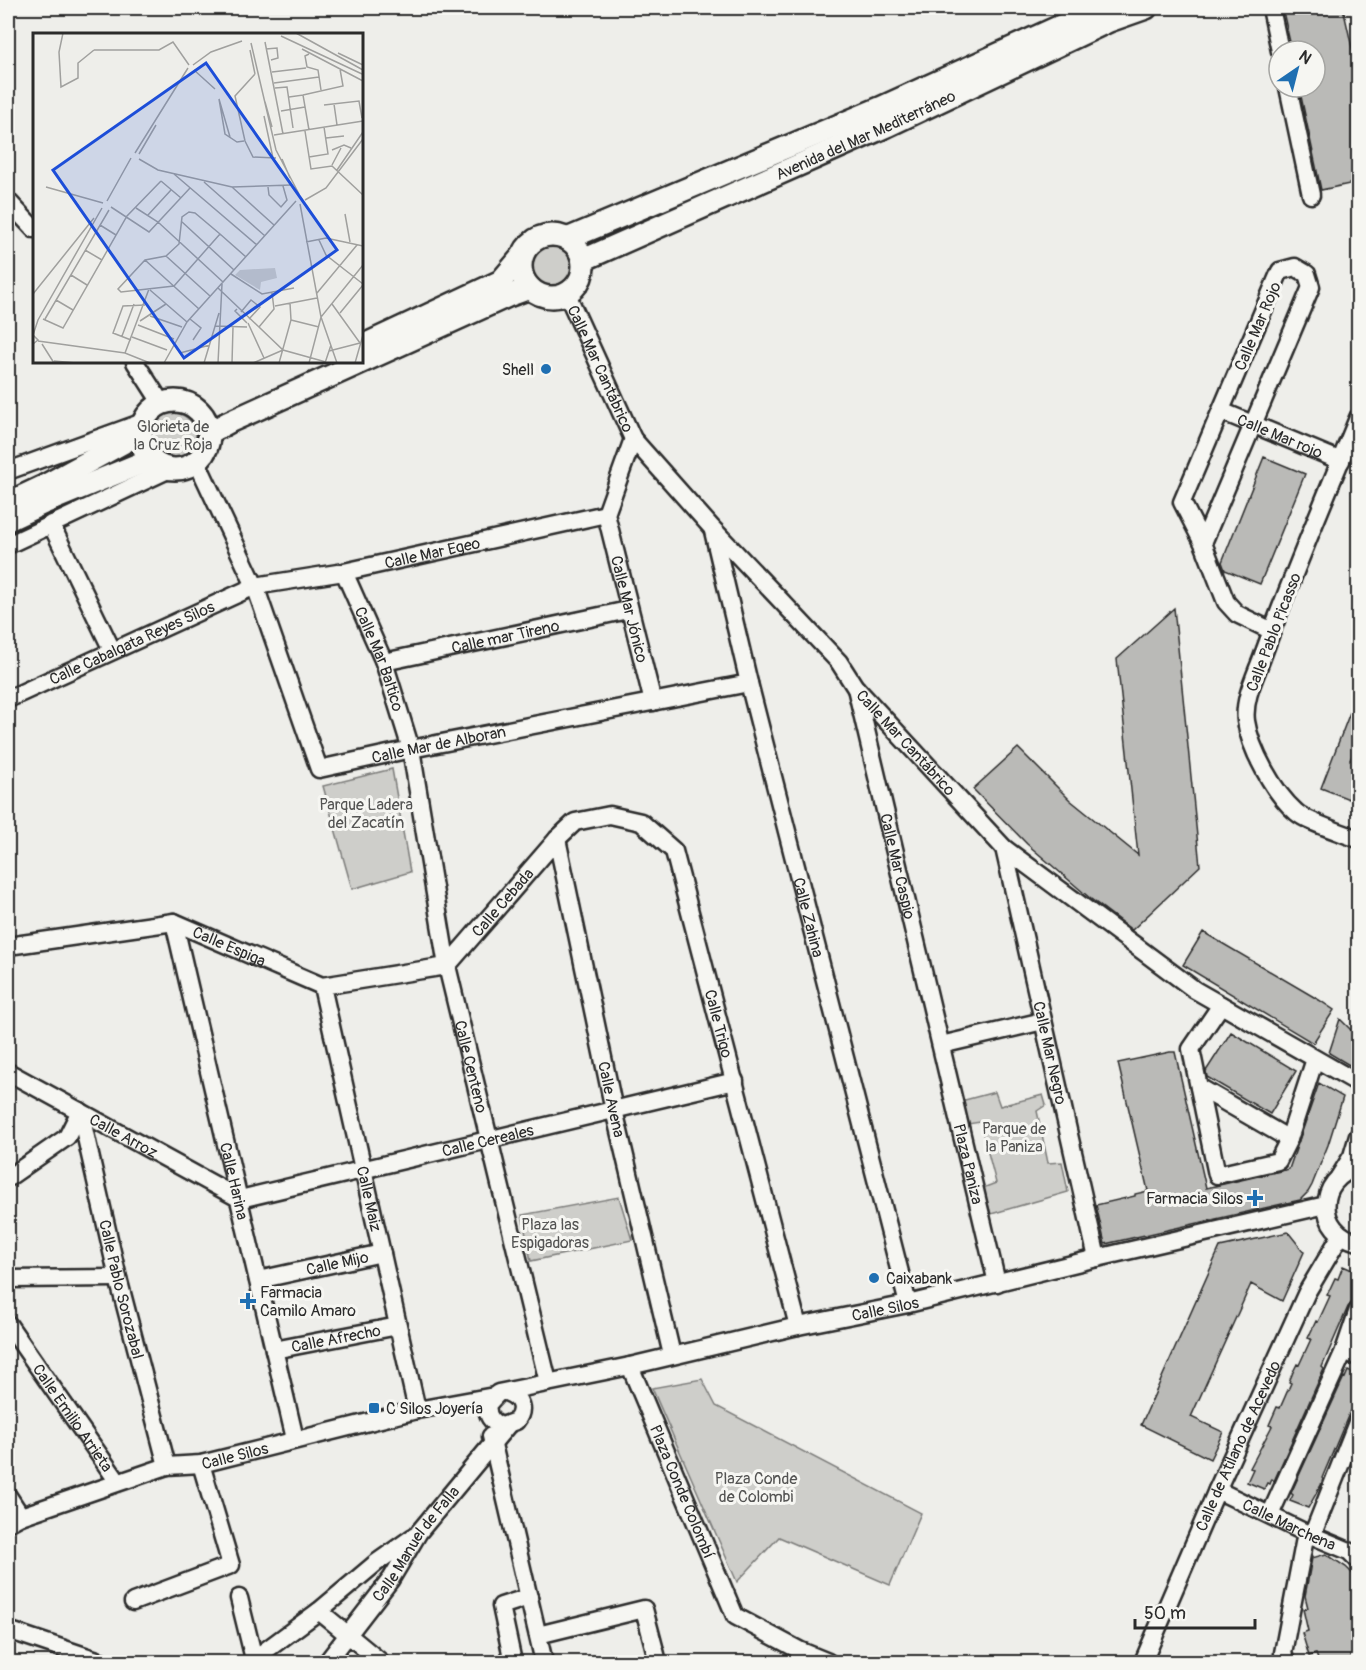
<svg xmlns="http://www.w3.org/2000/svg" width="1366" height="1670" font-family="Pangolin,sans-serif">
<rect width="100%" height="100%" fill="#eeeeea"/>
<filter id="ink" filterUnits="userSpaceOnUse"><feTurbulence type="fractalNoise" baseFrequency=".0167" numOctaves="2"/><feDisplacementMap in="SourceGraphic" scale="12" xChannelSelector="R" yChannelSelector="G"/><feConvolveMatrix kernelMatrix="1 2 1 2 8 2 1 2 1" color-interpolation-filters="sRGB"/></filter>
<g filter="url(#ink)">
<path fill="#cececa" stroke="#7c7c7a" stroke-width="1.5" d="M528 267a24 24 0 1 1 48 0a24 24 0 1 1-48 0Z
M150 436a23 23 0 1 1 46 0a23 23 0 1 1-46 0Z
M392 769 410 872 352 889 323 786Z
M995 1092 1000 1106 1043 1095 1046 1105 1037 1111 1048 1163 1062 1162 1068 1192 991 1214 983 1188 996 1183 980 1122 968 1124 961 1101Z
M619 1197 632 1240 531 1261 522 1215Z
M702 1379 716 1406 921 1513 890 1585 779 1537 737 1582 652 1388Z"/>
<path fill="#babab7" stroke="#2b2b2b" stroke-width="1.5" d="M1293 8H1343L1359 78V182L1321 190 1299 87H1315V51H1292L1284 16Z
M1264 457 1305 474 1260 584 1225 570 1222 562Z
M1174 608 1200 866 1132 930 1091 899 1027 844 973 789 1018 748 1070 800 1138 855 1117 659Z
M1357 694 1359 741 1350 760 1359 763V803L1321 788Z
M1203 932 1319 1000 1334 1010 1313 1043 1183 965Z
M1340 1019 1358 1037 1351 1066 1329 1053Z
M1231 1032 1296 1071 1270 1114 1207 1077 1206 1071Z
M1170 1052H1175L1206 1188 1289 1169 1319 1083 1343 1097 1328 1145 1312 1185 1308 1192 1300 1200 1105 1244 1096 1205 1135 1196V1194L1148 1191 1118 1063Z
M1288 1232 1304 1252 1282 1301 1251 1284 1191 1417 1223 1432 1210 1459 1141 1425 1220 1247Z
M1343 1266 1359 1273V1295L1348 1307 1322 1367 1324 1369 1274 1481 1272 1479 1270 1484 1267 1483 1264 1489 1247 1482 1253 1469 1250 1468 1272 1426 1269 1425 1277 1407 1280 1408 1291 1383 1289 1382 1293 1372 1297 1364 1299 1365 1311 1339 1308 1338 1316 1321 1318 1322 1330 1296 1327 1295 1335 1278 1338 1279Z
M1348 1371 1359 1376V1402L1355 1410 1352 1409 1348 1416 1322 1478 1323 1479 1321 1485 1308 1508 1290 1501 1293 1495 1291 1493 1344 1377 1345 1378Z
M1326 1554 1346 1567 1357 1578 1359 1584V1662H1319L1316 1654 1309 1656 1302 1633 1308 1631 1303 1609 1308 1608 1305 1596 1312 1558Z"/>
<g fill="none" stroke-linecap="round" stroke-linejoin="round">
<g stroke="#2b2b2b" stroke-width="21">
<g id="minor">
<path d="M1271 8 1280 51"/>
<path d="M1288 87 1311 195"/>
<path d="M8 201 34 229"/>
<path id="s1" d="M567 294 633 439 712 528 839 662 855 687 1004 848 1195 990 1358 1083"/>
<path d="M135 362 162 404"/>
<path id="s2" d="M1221 411 1341 461"/>
<path d="M1358 418C1326 496 1292 575 1263 655 1256 675 1243 699 1246 721 1250 749 1274 793 1296 812 1307 822 1343 833 1358 839"/>
<path id="s3" d="M197 462 255 586 319 769 411 749 749 683"/>
<path d="M8 471 143 422"/>
<path id="s4" d="M606 514 653 702"/>
<path d="M606 514 633 439"/>
<path d="M51 524 112 650"/>
<path id="s5" d="M713 531 749 683 908 1304"/>
<path d="M1203 543 1311 287 1307 274 1295 267 1280 271 1182 502 1203 543 1226 602 1237 614 1272 631"/>
<path d="M8 545 170 469"/>
<path id="s6" d="M344 572 384 662 411 749 447 966 548 1382"/>
<path id="s7" d="M384 662 628 610"/>
<path id="s8" d="M856 688 997 1283"/>
<path id="s9" d="M8 699 255 586 344 572 606 514"/>
<path id="s10" d="M557 839 614 1110 672 1355"/>
<path id="s11" d="M1004 848 1097 1258"/>
<path id="s12" d="M174 922 295 1439"/>
<path id="s13" d="M8 946 174 922 322 986 447 966 557 839 575 822 610 815 641 822 674 851 798 1326"/>
<path id="s14" d="M322 986 417 1410"/>
<path d="M1221 1005 1191 1049 1217 1175 1278 1161 1289 1139 1315 1059"/>
<path d="M941 1045 1043 1021"/>
<path id="s15" d="M8 1072 240 1199 735 1081"/>
<path d="M1199 1087 1289 1139"/>
<path id="s16" d="M80 1111 118 1278 167 1466"/>
<path d="M1358 1168C1316 1178 1316 1233 1358 1242"/>
<path d="M1339 1177 1352 1156 1358 1136"/>
<path d="M8 1178 67 1137 80 1111"/>
<path d="M8 1279 118 1278"/>
<path id="s17" d="M258 1280 382 1253"/>
<path id="s18" d="M8 1324 118 1482"/>
<path id="s19" d="M274 1350 398 1326"/>
<path d="M1344 1351 1358 1357"/>
<path id="s20" d="M630 1366 735 1616 801 1651 828 1662"/>
<path id="s21" d="M508 1393C521 1398 525 1410 516 1421L502 1426C491 1423 486 1415 488 1404L498 1393 630 1366 798 1326 908 1304 1097 1258 1326 1205"/>
<path d="M491 1436 544 1662"/>
<path id="s22" d="M1217 1490 1306 1533 1349 1551 1358 1560"/>
<path d="M8 1496 21 1516"/>
<path d="M1270 1515 1344 1351 1358 1310"/>
<path id="s23" d="M8 1523 21 1516 167 1466 201 1464 417 1410 494 1396"/>
<path d="M1312 1536 1358 1420"/>
<path d="M239 1598 254 1659"/>
<path d="M133 1602 231 1565 201 1464"/>
<path d="M319 1611 381 1662"/>
<path d="M8 1630 103 1662"/>
<path d="M538 1635 644 1609 658 1662"/>
<path d="M250 1662 319 1611 376 1563 413 1537"/>
<path id="s24" d="M327 1662 391 1579 419 1532 507 1426"/>
<path d="M513 1662 501 1606 529 1597"/>
<path id="s25" d="M1143 1662 1217 1490 1307 1292 1341 1235"/>
<path d="M1286 1662 1283 1653 1306 1533"/>
</g>
</g>
<g stroke="#2b2b2b" stroke-width="26">
<g id="major">
<circle cx="552" cy="266" r="31"/>
<path d="M567 239 880 108 1100 8"/>
<path id="s26" d="M583 260 887 126 1109 21 1146 8"/>
<path d="M362 346 501 281 522 256"/>
<circle cx="175" cy="435" r="34"/>
<path d="M209 433 229 422 508 296 530 288"/>
<path d="M8 503 44 486 141 433"/>
<path d="M8 520 44 503 151 459"/>
</g>
</g>
<use href="#minor" stroke="#f6f6f2" stroke-width="16"/>
<use href="#major" stroke="#f6f6f2" stroke-width="21"/>
</g>
</g>
<g fill="#1f6fb2" stroke="#f6f6f2" stroke-width="2">
<circle cx="546" cy="369" r="6"/>
<path d="M1252 1189h6v6h6v6h-6v6h-6v-6h-6v-6h6z"/>
<circle cx="874" cy="1278" r="6"/>
<path d="M245 1292h6v6h6v6h-6v6h-6v-6h-6v-6h6z"/>
<rect x="368" y="1402" width="12" height="12" rx="3"/>
</g>
<g text-anchor="middle" stroke-width="6" stroke-linejoin="round" paint-order="stroke">
<g font-size="16" fill="#2b2b2b" stroke="#f6f6f2">
<text dy="6" stroke="none"><textPath href="#s26" startOffset="309">Avenida del Mar Mediterráneo</textPath></text>
<text transform="translate(1257 326) rotate(-67)" y="6">Calle Mar Rojo</text>
<text dy="6" stroke="none"><textPath href="#s1" startOffset="82">Calle Mar Cantábrico</textPath></text>
<text dy="6" stroke="none"><textPath href="#s2" startOffset="64">Calle Mar rojo</textPath></text>
<text dy="6" stroke="none"><textPath href="#s9" startOffset="452">Calle Mar Egeo</textPath></text>
<text dy="6" stroke="none"><textPath href="#s4" startOffset="98">Calle Mar Jónico</textPath></text>
<text transform="translate(1273 632) rotate(-69)" y="6">Calle Pablo Picasso</text>
<text dy="6" stroke="none"><textPath href="#s7" startOffset="124">Calle mar Tireno</textPath></text>
<text dy="6" stroke="none"><textPath href="#s9" startOffset="136">Calle Cabalgata Reyes Silos</textPath></text>
<text dy="6" stroke="none"><textPath href="#s6" startOffset="94">Calle Mar Baltico</textPath></text>
<text dy="6" stroke="none"><textPath href="#s1" startOffset="568">Calle Mar Cantábrico</textPath></text>
<text dy="6" stroke="none"><textPath href="#s3" startOffset="453">Calle Mar de Alboran</textPath></text>
<text dy="6" stroke="none"><textPath href="#s8" startOffset="183">Calle Mar Caspio</textPath></text>
<text dy="6" stroke="none"><textPath href="#s13" startOffset="540">Calle Cebada</textPath></text>
<text dy="6" stroke="none"><textPath href="#s5" startOffset="398">Calle Zahina</textPath></text>
<text dy="6" stroke="none"><textPath href="#s13" startOffset="228">Calle Espiga</textPath></text>
<text dy="6" stroke="none"><textPath href="#s13" startOffset="938">Calle Trigo</textPath></text>
<text dy="6" stroke="none"><textPath href="#s11" startOffset="210">Calle Mar Negro</textPath></text>
<text dy="6" stroke="none"><textPath href="#s6" startOffset="513">Calle Centeno</textPath></text>
<text dy="6" stroke="none"><textPath href="#s10" startOffset="266">Calle Avena</textPath></text>
<text dy="6" stroke="none"><textPath href="#s15" startOffset="132">Calle Arroz</textPath></text>
<text dy="6" stroke="none"><textPath href="#s15" startOffset="519">Calle Cereales</textPath></text>
<text dy="6" stroke="none"><textPath href="#s8" startOffset="489">Plaza Paniza</textPath></text>
<text dy="6" stroke="none"><textPath href="#s12" startOffset="266">Calle Harina</textPath></text>
<text dy="6" stroke="none"><textPath href="#s14" startOffset="218">Calle Maiz</textPath></text>
<text dy="6" stroke="none"><textPath href="#s17" startOffset="81">Calle Mijo</textPath></text>
<text dy="6" stroke="none"><textPath href="#s16" startOffset="183">Calle Pablo Sorozabal</textPath></text>
<text dy="6" stroke="none"><textPath href="#s21" startOffset="490">Calle Silos</textPath></text>
<text dy="6" stroke="none"><textPath href="#s19" startOffset="63">Calle Afrecho</textPath></text>
<text dy="6" stroke="none"><textPath href="#s18" startOffset="114">Calle Emilio Arrieta</textPath></text>
<text dy="6" stroke="none"><textPath href="#s25" startOffset="236">Calle de Atilano de Acevedo</textPath></text>
<text dy="6" stroke="none"><textPath href="#s23" startOffset="238">Calle Silos</textPath></text>
<text dy="6" stroke="none"><textPath href="#s20" startOffset="136">Plaza Conde Colombí</textPath></text>
<text dy="6" stroke="none"><textPath href="#s22" startOffset="80">Calle Marchena</textPath></text>
<text dy="6" stroke="none"><textPath href="#s24" startOffset="148">Calle Manuel de Falla</textPath></text>
</g>
<g font-size="16" fill="#2b2b2b" stroke="#f6f6f2" text-anchor="start">
<text x="534" y="375" text-anchor="end">Shell</text>
<text x="1243" y="1204" text-anchor="end">Farmacia Silos</text>
<text x="886" y="1284">Caixabank</text>
<text x="260" y="1298">Farmacia<tspan x="260" dy="18">Camilo Amaro</tspan></text>
<text x="386" y="1414">C Silos Joyería</text>
</g>
<g font-size="16" fill="#545453" stroke="#f6f6f2">
<text x="173" y="432">Glorieta de<tspan x="173" dy="18">la Cruz Roja</tspan></text>
<text x="366" y="810">Parque Ladera<tspan x="366" dy="18">del Zacatín</tspan></text>
<text x="1014" y="1134">Parque de<tspan x="1014" dy="18">la Paniza</tspan></text>
<text x="550" y="1230">Plaza las<tspan x="550" dy="18">Espigadoras</tspan></text>
<text x="756" y="1484">Plaza Conde<tspan x="756" dy="18">de Colombi</tspan></text>
</g>
</g>
<g transform="translate(33 33)">
<rect width="330" height="330" fill="#eeeeea"/>
<path d="M242 235 244 245 228 249 227 257 202 242 207 237Z" fill="#cececa"/>
<path fill="none" stroke="#a0a09e" stroke-width="1.5" d="M30 0 26 19 28 54 45 45V30L61 17M263 0 330 37M248 3 329 41M232 9 250 101M218 10 243 117 266 161M233 16 244 15 245 25 238 27M269 16 330 48M61 17H126L140 9 156 32M217 17 222 41M305 20 330 32M276 21 272 23 274 34 285 37 288 57M160 32 178 19 209 8M161 37 182 56M239 39 273 35M222 41 202 63 212 108 220 124 243 125M241 50 286 44M242 55 254 54 260 95M270 62 310 53 307 36M256 64 270 62 276 97M232 69 239 94M301 71 304 92M291 72 326 68 329 85M248 78 272 74M231 83 240 125M272 98 278 136 299 133 330 162M241 102 330 88M197 104 186 66 192 101 204 109 211 108M293 105 311 103M299 117 311 112 318 115M102 120 155 35M106 121 123 92M276 124 295 121 291 94M106 126 125 137 199 154 258 152M249 126 257 145M299 132 308 115M304 137 330 99M141 141 224 212M128 148 148 165M171 149 232 203M13 154 70 170M199 154 241 192M235 154 236 162 248 174 254 167 250 153M272 167 293 155 330 106M74 168 98 125M267 171 288 284 304 330M78 174 116 199 157 155M103 175 125 189 190 249M312 181 317 209M115 182 138 157M148 188 201 237M67 192 83 202M187 201 141 253 88 259 85 256 112 227 133 223 146 211 149 184 156 179 162 180 187 201 213 224M286 207 293 222 330 251M273 209 293 205 330 213M52 217 69 227M133 223 177 263M112 227 166 276M198 241 229 261 261 255M38 242 54 252M185 255 250 317 293 329M117 257 154 289M284 260 324 212M0 261 61 185M23 267 40 277M299 271 327 310M242 273 284 265M204 276 202 278 214 290M208 279 218 267 227 274 216 286M307 280 330 252M117 283 149 294M10 286 30 295 94 183 128 148M12 286 76 177M157 286 168 295 160 307M258 287 286 294M107 288 133 271M215 290 231 325M105 292 141 306M182 293 214 294M226 294 241 276 239 260M89 303 101 271M99 304 134 317M98 307 80 300 90 273 112 272M5 308 92 320 117 330M0 311 5 307 0 302 5 287 69 175M9 311 21 330M296 318 327 310M92 320 116 256M147 320 177 312M21 328 43 330M131 330 154 289 263 168M171 330 186 280M185 330 189 251M199 330 200 294M220 330 250 317M246 330 258 287 257 270M276 330 288 284 330 232M292 330 298 312M322 330 330 302"/>
<path fill="#1d4ed8" fill-opacity="0.15" stroke="#1d4ed8" stroke-width="3" d="M173 30 304 217 151 325 20 137Z"/>
<rect width="330" height="330" fill="none" stroke="#2b2b2b" stroke-width="3"/>
</g>
<rect width="1366" height="1670" fill="none" stroke="#f6f6f2" stroke-width="30"/>
<rect x="15" y="15" width="1336" height="1640" fill="none" stroke="#2b2b2b" stroke-width="2" filter="url(#ink)"/>
<g transform="translate(1297 69) rotate(35)"><circle r="28" fill="#f6f6f2" stroke="#a5a5a2" stroke-width="1.5"/>
<path d="M0-4.5L10 22L0 15L-10 22Z" fill="#1f6fb2"/>
<text y="-9" font-size="16" font-weight="bold" text-anchor="middle" fill="#2b2b2b">N</text>
</g>
<path d="M1135 1619v9h120v-9" fill="none" stroke="#2b2b2b" stroke-width="3"/>
<text x="1144" y="1619" font-size="18" fill="#2b2b2b" stroke="#f6f6f2" stroke-width="4.5" paint-order="stroke">50 m</text>
</svg>
